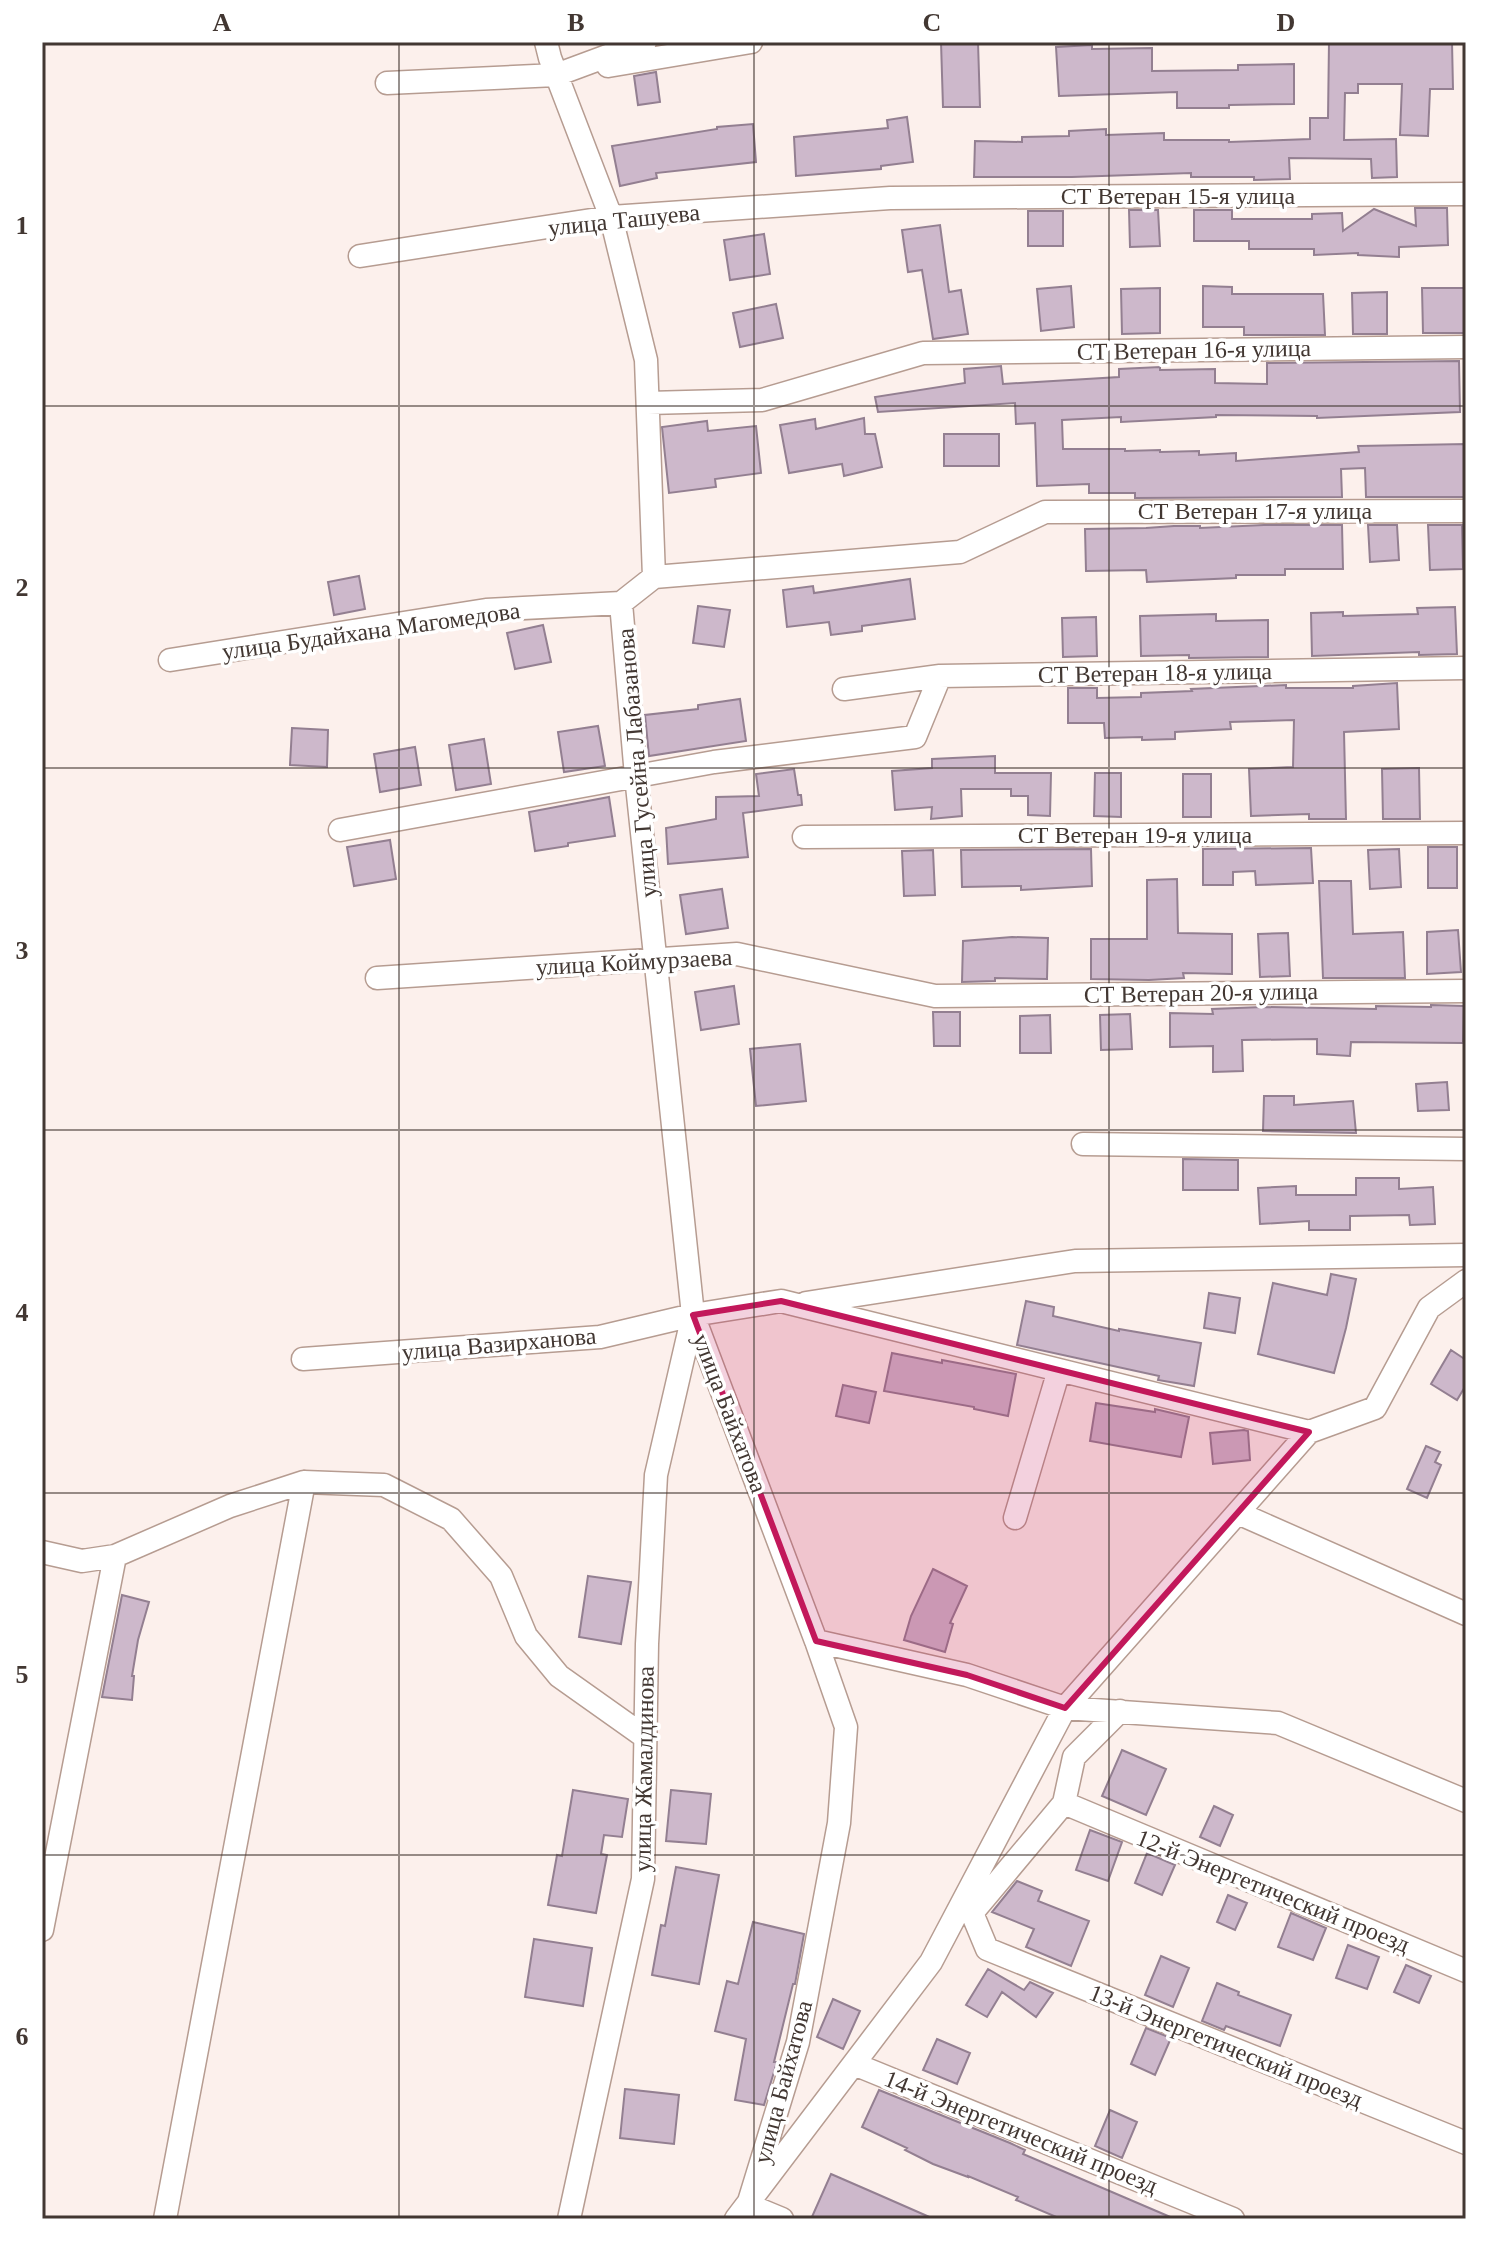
<svg xmlns="http://www.w3.org/2000/svg" width="1508" height="2261" font-family="Georgia,serif">
<rect width="100%" height="100%" fill="#fcf0ec"/>
<path fill="#cdb8cb" stroke="#937f91" stroke-width="2" d="M941 42H978L980 107H943Z
M1329 42H1452L1453 89H1430L1428 136 1400 135 1402 84H1358V93H1345L1344 140 1396 139 1397 177 1372 178 1371 159 1289 158 1290 179 1254 180V177H1191V173L1072 177H974L975 141 1022 142V137L1069 136V131L1106 129V135L1164 133V140H1229V142L1310 139V118H1328Z
M1092 45V49L1152 48V71L1238 70V65L1294 64V104L1229 105V108H1177V92L1059 96 1056 47Z
M656 72 660 102 638 105 634 76Z
M907 117 913 162 881 166V169L796 176 794 137 888 128 887 120Z
M753 124 756 162 656 173 657 178 620 186 612 146 717 129V127Z
M1415 208H1447L1448 245 1399 247V257L1358 255V253L1314 255V249H1249V241H1194V210H1232V219H1312V214L1342 213 1343 231 1374 209 1416 226Z
M1129 210H1158L1160 246 1130 247Z
M1028 211H1063V246H1028Z
M940 225 949 292 961 290 968 334 933 339 922 270 908 272 902 230Z
M764 234 770 274 730 280 724 240Z
M1071 286 1074 327 1041 331 1037 289Z
M1203 286 1232 287V294H1323L1325 335H1244V327H1203Z
M1160 288V333L1122 334 1121 289Z
M1422 288H1466V333H1423Z
M1387 292V334H1353L1352 293Z
M776 304 783 338 740 347 733 313Z
M1459 361 1460 412 1317 418V416L1216 415V417L1121 422V417L1062 420 1063 449H1125V451L1160 450V452L1199 451V455L1236 453V461L1359 452 1358 446 1466 444V497H1366L1365 468 1341 469 1342 497 1135 498V493H1089V484L1037 486 1035 423 1016 424 1015 403 878 412 875 397 965 383 964 369 1001 366 1003 384 1119 377V369L1160 367V370L1215 369V383L1267 384V363Z
M864 418 865 434H875L882 467 844 476 842 464 789 473 780 425 815 419 816 429Z
M707 421 708 431 756 426 761 473 715 479 716 487 669 493 662 427Z
M944 434H999V466H944Z
M1264 525H1342L1343 569H1285V575H1236V578L1147 582 1146 570 1086 571 1085 529 1146 528 1174 526H1200V528Z
M1368 525H1397L1399 560 1370 562Z
M1428 525H1462L1463 569 1430 570Z
M359 576 365 609 334 615 328 582Z
M910 579 915 619 862 626V631L831 635 829 622 787 627 783 590 813 586 814 593Z
M698 606 730 610 724 647 693 643Z
M1455 607 1457 654 1419 655V652L1312 656 1311 613 1343 612V616L1418 614 1417 608Z
M1216 614V621L1268 620V657L1189 658V655L1141 656 1140 616Z
M1096 617 1097 656 1063 657 1062 618Z
M543 625 551 662 515 669 507 633Z
M1397 683 1399 729 1344 732 1346 819H1309V814L1251 816 1249 769 1293 767 1294 720 1230 722 1231 729 1175 732V739L1142 740V737L1105 738 1104 723H1068V688H1097V698L1141 697V693L1192 691 1191 689 1286 685V688H1353V686Z
M740 699 746 741 649 756 645 715 698 709V705Z
M598 726 605 766 564 772 558 732Z
M292 728 328 730 327 767 290 765Z
M484 739 491 784 456 790 449 745Z
M415 747 421 785 380 792 374 754Z
M995 756V773H1051L1050 816 1028 815V796H1011V789H961L962 816 931 819 932 807 895 810 892 771 932 768V759Z
M1419 768 1420 819H1383L1382 769Z
M794 769 798 795H801L802 805 743 813 748 857 668 864 666 828 716 819V797L759 796 756 774Z
M1095 773H1121V817L1094 816Z
M1183 774H1211V817H1183Z
M609 797 615 836 568 843V846L535 851 529 812Z
M390 840 396 879 354 886 347 847Z
M1428 847H1457V888H1428Z
M1311 848 1313 883 1256 885 1255 871 1233 872V885H1203V849Z
M1091 849 1092 886 1021 890V886L962 887 961 850Z
M1399 849 1401 887 1370 889 1368 850Z
M933 850 935 895 904 896 902 851Z
M1177 879 1178 933 1232 934V974L1183 973 1184 978 1149 980 1091 979V939H1147V880Z
M1319 881H1351L1353 934 1403 932 1405 978H1323Z
M722 889 728 928 686 934 680 895Z
M1458 930 1461 972 1427 974V932Z
M1288 933 1290 976 1260 977 1258 934Z
M1012 937 1048 938 1047 979 995 978V981L962 982 963 941Z
M734 986 739 1024 701 1030 695 992Z
M1431 1005 1464 1006 1463 1043 1351 1042 1350 1056 1317 1054V1039L1242 1040 1243 1071 1213 1072V1046L1170 1047V1013L1213 1014 1212 1009 1263 1007 1376 1009V1006L1431 1007Z
M933 1012H960V1046H934Z
M1130 1014 1132 1049 1101 1050 1100 1015Z
M1050 1015 1051 1053H1020V1016Z
M800 1044 806 1101 756 1106 750 1049Z
M1447 1082 1449 1110 1418 1111 1416 1084Z
M1264 1096H1294V1105L1353 1101 1356 1133 1263 1131Z
M1183 1159 1238 1160V1190H1183Z
M1356 1178H1399V1189L1433 1187 1435 1224 1410 1225 1409 1215 1350 1216V1230H1309V1221L1260 1224 1258 1188 1296 1186V1195H1356Z
M1331 1274 1356 1279 1346 1328 1334 1373 1258 1354 1273 1283 1327 1295Z
M1209 1293 1240 1298 1235 1333 1204 1328Z
M1026 1301 1054 1307 1053 1316 1119 1331V1329L1201 1343 1194 1386 1158 1380 1159 1376 1017 1345Z
M1451 1350 1466 1360V1385L1457 1400 1431 1384Z
M892 1353 942 1363V1360L1016 1374 1008 1416 974 1409V1407L884 1391Z
M843 1385 876 1392 869 1423 836 1416Z
M1096 1403 1155 1412V1409L1189 1417 1181 1457 1090 1441Z
M1244 1430 1248 1431 1250 1460 1213 1464 1210 1433Z
M1426 1446 1440 1452 1435 1462 1441 1465 1427 1498 1407 1489Z
M933 1569 967 1586 950 1623 953 1624 945 1652 904 1640 911 1616Z
M588 1576 631 1582 621 1644 579 1637Z
M122 1595 149 1602 138 1640 132 1676H134L132 1700 102 1697Z
M1122 1750 1166 1769 1146 1815 1102 1796Z
M573 1790 628 1799 622 1837 604 1835 601 1854 607 1855 596 1913 548 1905 557 1855 562 1856Z
M671 1790 711 1794 706 1844 666 1841Z
M1214 1806 1233 1815 1220 1846 1200 1837Z
M1090 1830 1122 1842 1108 1881 1076 1870Z
M1147 1853 1175 1865 1162 1895 1135 1883Z
M676 1867 719 1875 699 1984 652 1975 661 1925 665 1926Z
M1017 1881 1042 1891 1038 1901 1089 1921 1071 1966 1026 1947 1034 1929 992 1912Z
M1228 1895 1247 1903 1235 1930 1217 1922Z
M1291 1913 1326 1928 1313 1960 1278 1947Z
M753 1922 804 1934 795 1984H793L774 2062H777L764 2105 735 2100 746 2039 715 2031 727 1981 738 1984Z
M534 1939 592 1948 583 2006 525 1997Z
M1348 1945 1379 1957 1367 1989 1336 1978Z
M1161 1956 1189 1968 1173 2007 1145 1995Z
M1406 1965 1431 1976 1419 2003 1394 1992Z
M988 1969 1024 1990 1030 1982 1053 1993 1036 2017 1002 1992 987 2017 966 2005Z
M1217 1983 1239 1992 1238 1995 1291 2015 1280 2046 1226 2026 1224 2030 1202 2021Z
M833 1999 860 2011 843 2049 817 2037Z
M1146 2028 1171 2038 1155 2075 1131 2064Z
M937 2039 970 2053 957 2084 923 2070Z
M625 2089 679 2095 674 2144 620 2138Z
M879 2090 1010 2143 1025 2150 1023 2154 1175 2219H1061L1016 2200 1018 2197 968 2176V2177L933 2164 905 2150 907 2148 862 2127Z
M1110 2110 1137 2122 1122 2158 1095 2146Z
M831 2174 877 2194 934 2219H811Z"/>
<g fill="none" stroke-linecap="round" stroke-linejoin="round">
<g stroke="#b69c91" stroke-width="25">
<path id="minor" d="M546 42 550 58 611 217 646 360 654 577
M608 66 751 42
M387 83 556 75 645 42
M360 256 611 217 890 198 1466 194
M648 403 762 400 923 353 1466 347
M170 660 486 610 621 603
M844 689 940 676 1466 668
M340 830 714 762 915 737 940 676
M804 837 1466 833
M377 978 737 954 935 996 1466 991
M1083 1144 1466 1149
M806 1303 1075 1261 1466 1255
M303 1359 600 1337 693 1315
M1238 1513 1466 1614
M1015 1518 1059 1370
M42 1552 82 1561 115 1556 230 1506 304 1482 384 1485 451 1519 501 1576 526 1636 559 1676 645 1737
M816 1641 967 1675 1065 1708 1278 1723 1466 1801
M1120 1711 1074 1757 1064 1803 972 1913 987 1949 1466 2143
M1064 1803 1466 1971
M42 1930 115 1556
M854 2064 1233 2219
M748 2205 798 2042 839 1823 846 1727 816 1641 693 1315 781 1301 1309 1432 1375 1408 1429 1308 1466 1281
M748 2205 782 2219
M165 2219 304 1482
M569 2219 643 1879 647 1644 656 1475 693 1315 636 776 621 603 654 577 960 552 1045 512 1466 511
M736 2219 931 1962 1065 1708 1309 1432"/>
</g>
<use href="#minor" stroke="#fff" stroke-width="22"/>
</g>
<path fill="#c2185b" fill-opacity="0.2" stroke="#c2185b" stroke-width="6" stroke-linejoin="round" d="M781 1301 1309 1432 1065 1708 967 1675 816 1641 693 1315Z"/>
<path fill="none" stroke="#423732" stroke-width="2" stroke-opacity="0.55" d="M399 42V2219M754 42V2219M1109 42V2219M42 406H1466M42 768H1466M42 1130H1466M42 1493H1466M42 1855H1466"/>
<g text-anchor="middle" stroke-width="7" stroke-linejoin="round" paint-order="stroke">
<g font-size="24" fill="#423732" stroke="#fff">
<text x="1178" y="204">СТ Ветеран 15-я улица</text>
<text transform="translate(624 220) rotate(-6)" y="8">улица Ташуева</text>
<text transform="translate(1194 350) rotate(-1)" y="8">СТ Ветеран 16-я улица</text>
<text x="1255" y="519">СТ Ветеран 17-я улица</text>
<text transform="translate(371 631) rotate(-8)" y="8">улица Будайхана Магомедова</text>
<text transform="translate(1155 673) rotate(-1)" y="8">СТ Ветеран 18-я улица</text>
<text transform="translate(637 763) rotate(-95)" y="8">улица Гусейна Лабазанова</text>
<text x="1135" y="843">СТ Ветеран 19-я улица</text>
<text transform="translate(634 962) rotate(-3)" y="8">улица Коймурзаева</text>
<text transform="translate(1201 993) rotate(-1)" y="8">СТ Ветеран 20-я улица</text>
<text transform="translate(499 1344) rotate(-5)" y="8">улица Вазирханова</text>
<text transform="translate(730 1413) rotate(69)" y="8">улица Байхатова</text>
<text transform="translate(644 1769) rotate(-89)" y="8">улица Жамалдинова</text>
<text transform="translate(1273 1891) rotate(22)" y="8">12-й Энергетический проезд</text>
<text transform="translate(1226 2046) rotate(22)" y="8">13-й Энергетический проезд</text>
<text transform="translate(783 2082) rotate(-75)" y="8">улица Байхатова</text>
<text transform="translate(1021 2132) rotate(22)" y="8">14-й Энергетический проезд</text>
</g>
</g>
<rect width="1508" height="2261" fill="none" stroke="#ffffff" stroke-width="88"/>
<rect x="44" y="44" width="1420" height="2173" fill="none" stroke="#423732" stroke-width="3"/>
<g font-size="26" text-anchor="middle" font-weight="bold" fill="#423732">
<text x="222" y="31">A</text>
<text x="576" y="31">B</text>
<text x="932" y="31">C</text>
<text x="1286" y="31">D</text>
<text x="22" y="234">1</text>
<text x="22" y="596">2</text>
<text x="22" y="959">3</text>
<text x="22" y="1321">4</text>
<text x="22" y="1683">5</text>
<text x="22" y="2045">6</text>
</g>
</svg>
